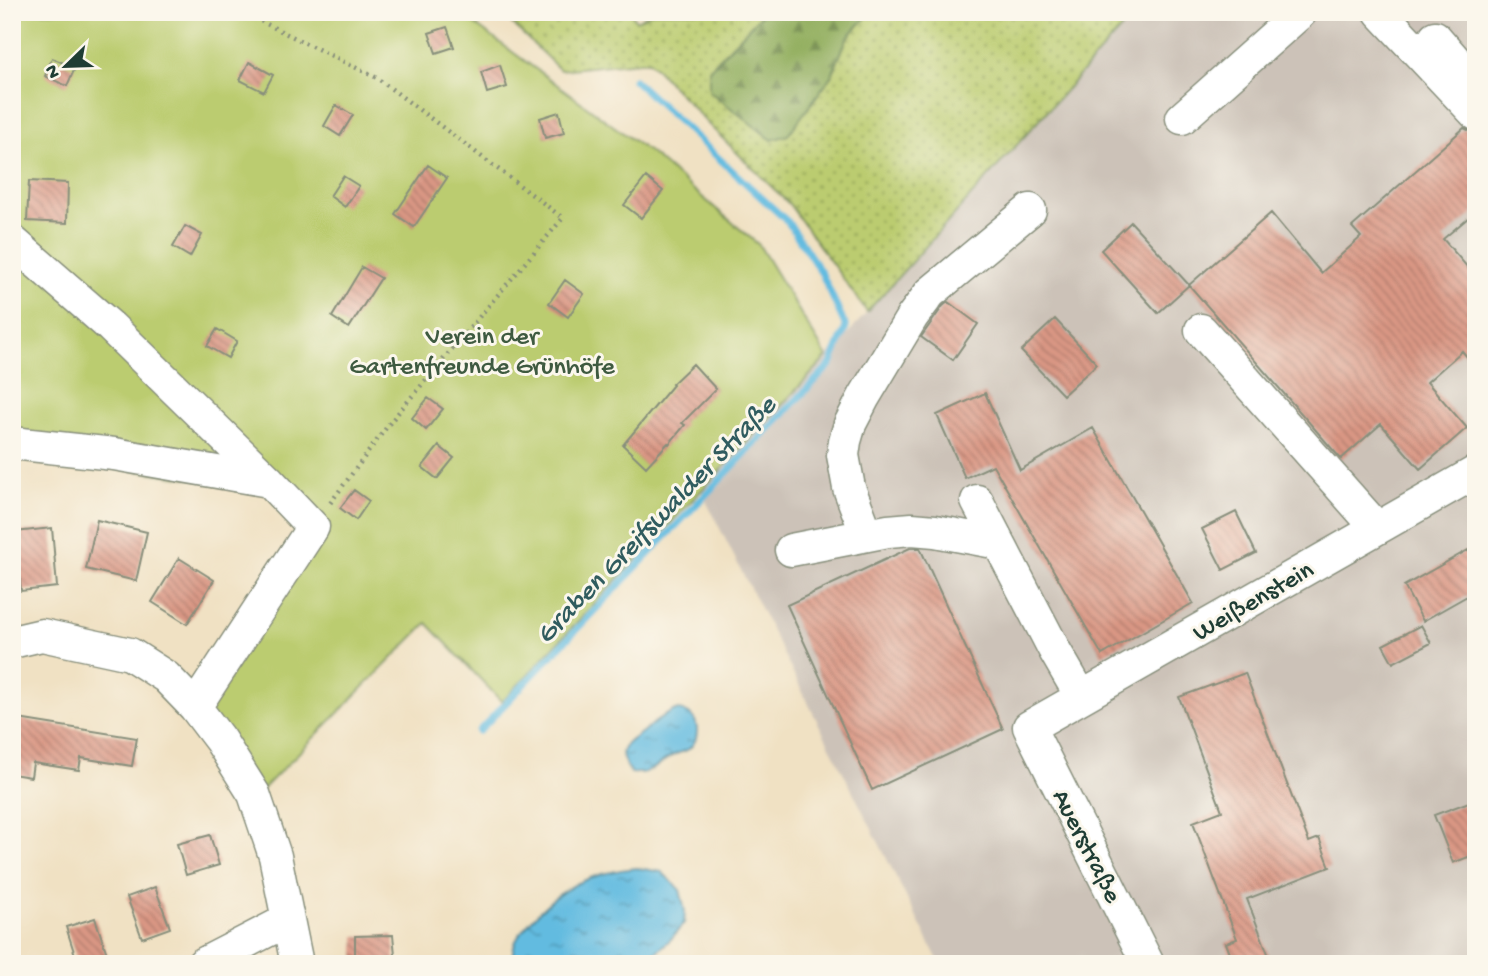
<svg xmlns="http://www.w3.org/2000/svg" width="1488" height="976" font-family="'Gochi Hand',sans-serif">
<defs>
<pattern id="grass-dots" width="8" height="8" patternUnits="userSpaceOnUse" patternTransform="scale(1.75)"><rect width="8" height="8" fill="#bbcc6f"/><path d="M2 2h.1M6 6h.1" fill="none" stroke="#97a75c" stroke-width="1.8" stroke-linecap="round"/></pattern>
<pattern id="forest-firs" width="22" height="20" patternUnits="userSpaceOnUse" patternTransform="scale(1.75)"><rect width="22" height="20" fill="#94b062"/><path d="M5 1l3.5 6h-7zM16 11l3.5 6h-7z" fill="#789052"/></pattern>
<pattern id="water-ripples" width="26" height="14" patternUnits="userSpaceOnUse" patternTransform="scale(1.75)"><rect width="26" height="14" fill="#62bbe0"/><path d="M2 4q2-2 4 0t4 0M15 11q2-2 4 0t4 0" fill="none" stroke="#5099b6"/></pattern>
<pattern id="building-back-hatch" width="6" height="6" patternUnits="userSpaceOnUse" patternTransform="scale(1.75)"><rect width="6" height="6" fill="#da9784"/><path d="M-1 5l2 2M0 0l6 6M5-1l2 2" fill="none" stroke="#b07c6d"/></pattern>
</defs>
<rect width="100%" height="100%" fill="#fbf7ec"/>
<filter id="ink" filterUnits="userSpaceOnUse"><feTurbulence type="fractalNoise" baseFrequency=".0143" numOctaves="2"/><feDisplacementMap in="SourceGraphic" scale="14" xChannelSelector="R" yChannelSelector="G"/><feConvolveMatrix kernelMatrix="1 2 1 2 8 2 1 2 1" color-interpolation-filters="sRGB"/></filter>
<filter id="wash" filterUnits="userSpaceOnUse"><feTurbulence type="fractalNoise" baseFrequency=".00686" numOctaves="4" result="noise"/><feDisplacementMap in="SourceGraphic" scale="28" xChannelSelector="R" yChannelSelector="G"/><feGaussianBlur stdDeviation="1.57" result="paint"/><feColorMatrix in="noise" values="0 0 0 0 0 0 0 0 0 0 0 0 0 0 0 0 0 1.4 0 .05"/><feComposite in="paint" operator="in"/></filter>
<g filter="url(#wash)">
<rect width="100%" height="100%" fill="#f0e1c3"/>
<path fill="#ccc2b8" d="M1136 12H1476V964H940L701 491 827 357Z"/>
<path fill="url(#grass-dots)" stroke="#6d8452" stroke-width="2" d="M500 12H631L636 21 653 12H764L709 69V91L772 140 788 135 832 75 847 38 871 12H1136L867 312 789 204 708 124 649 61 560 70Z"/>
<path fill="url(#forest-firs)" stroke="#5a764b" stroke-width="2" d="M764 12H871L847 38 832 75 788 135 772 140 709 91V70Z"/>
<path fill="#bbcc6f" stroke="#6d8452" stroke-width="2" d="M12 12H458L649 152 759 245 827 357 502 702 427 623 262 790 191 690 299 531 263 488 12 454Z"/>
<path fill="url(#water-ripples)" stroke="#407c8a" stroke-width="2" d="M675 710C678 710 682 710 685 712 700 717 700 738 690 748 686 752 679 752 674 755 656 763 655 775 631 773 615 751 622 747 641 733 652 724 662 717 675 710Z
M637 868 662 872 680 890 685 911 684 923 671 939 656 952 642 959 609 960 590 964H512C513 959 512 952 514 947 516 938 522 931 528 924 558 888 590 872 637 868Z"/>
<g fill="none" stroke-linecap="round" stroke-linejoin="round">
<path stroke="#62bbe0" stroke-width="7" d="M479 731 831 364 846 327 822 274 788 222 634 80"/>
</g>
<g id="blocks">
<path fill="url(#building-back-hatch)" d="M447 27 454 47 436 53 429 33Z
M52 58 75 68 67 86 45 76Z
M249 62 273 75 264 92 240 80Z
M500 65 507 87 487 93 481 72Z
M336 105 353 115 340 136 324 126Z
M559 112 564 133 545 138 540 118Z
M1464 128 1470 131 1476 132V211L1443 239 1476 277V367L1462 351 1427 382 1467 428 1420 469 1381 424 1341 459 1189 285 1271 213 1321 273 1361 237 1352 227Z
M428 165 447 178 414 227 395 214Z
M343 176 359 186 345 207 330 196Z
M646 177 663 191 641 218 624 205Z
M29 181 68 183 67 223 27 221Z
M1131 222 1189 285 1158 313 1101 250Z
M185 226 202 235 190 257 173 247Z
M362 267 381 278 349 328 332 317Z
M565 280 584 294 568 317 549 303Z
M948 302 978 324 953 360 921 337 943 306Z
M1055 319 1097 364 1063 395 1021 351Z
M217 329 237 341 228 358 207 346Z
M693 364 716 389 682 423 685 425 669 444 668 443 646 467 623 445 673 385 672 384Z
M985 393 1020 470 1093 428 1193 603 1102 655 993 465 965 478 937 415Z
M428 398 443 409 426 430 412 418Z
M439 446 454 458 437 479 422 467Z
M354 490 369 501 356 520 340 508Z
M1236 512 1256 553 1223 570 1202 529Z
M97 520 147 532 136 581 86 569Z
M52 528 57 587 21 591 15 532Z
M910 548H920L1003 729 872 790 787 605Z
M1468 550 1476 563V591L1423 621 1404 586Z
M179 558 214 580 187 624 152 602Z
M1421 625 1431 643 1393 663 1383 645Z
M1245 673 1309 842 1319 838 1330 867 1247 899 1272 964H1234L1226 943 1237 939 1193 822 1222 811 1179 697Z
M12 718 137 738 132 766 81 758 79 770 33 763 31 777 12 774Z
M1469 802 1476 818V854L1453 863 1434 815Z
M210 835 219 865 186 875 177 844Z
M155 887 170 928 142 938 127 897Z
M95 918 109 960 96 964H78L66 927Z
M393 935 396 964H355V936Z"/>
</g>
</g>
<g filter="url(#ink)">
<use href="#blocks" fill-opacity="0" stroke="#888f7c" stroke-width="2"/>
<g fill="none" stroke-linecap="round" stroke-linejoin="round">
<g stroke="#888f7c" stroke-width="35">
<path id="minor" d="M1380 12 1476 114
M1435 37 1476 84
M1182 118 1301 12
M12 241 111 327 269 481 313 527 195 707
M1201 330 1377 528
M12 443 114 454 269 481
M977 501 1055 651 1081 696
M867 535 849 488 843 455 845 441 850 424 864 397 912 317 930 293 1030 210
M791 550 888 531 912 529 935 531 999 543
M12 642 42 635 130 654 166 677 195 707 220 740 254 794 275 856 297 964
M203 964 288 920
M1148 964 1029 727 1476 472"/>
</g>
<path stroke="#888f7c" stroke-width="4.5" stroke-dasharray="2 5" stroke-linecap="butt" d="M242 12 377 78 563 218 392 420 328 506"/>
<use href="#minor" stroke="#fff" stroke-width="32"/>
</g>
</g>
<g text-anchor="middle" stroke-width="6" stroke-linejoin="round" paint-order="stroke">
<g font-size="26" fill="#3e5a40" stroke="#fbf7ec">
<text x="482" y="343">Verein der<tspan x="482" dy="30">Gartenfreunde Grünhöfe</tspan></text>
</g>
<g font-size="26" fill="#1f3d34" stroke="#fbf7ec">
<text transform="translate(1252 599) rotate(-30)" y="9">Weißenstein</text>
<text transform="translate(1089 845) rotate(63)" y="9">Auerstraße</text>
</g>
<g font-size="28" font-style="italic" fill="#305c5f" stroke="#fbf7ec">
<text transform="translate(654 518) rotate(-46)" y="10">Graben Greifswalder Straße</text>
</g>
</g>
<rect width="1488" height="976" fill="none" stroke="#fbf7ec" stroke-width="42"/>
<g transform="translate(66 66) rotate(247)" stroke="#fbf7ec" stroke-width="5" paint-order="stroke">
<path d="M0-5L12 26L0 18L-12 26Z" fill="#1f3d34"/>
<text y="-10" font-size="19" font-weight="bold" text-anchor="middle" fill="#1f3d34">N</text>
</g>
</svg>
